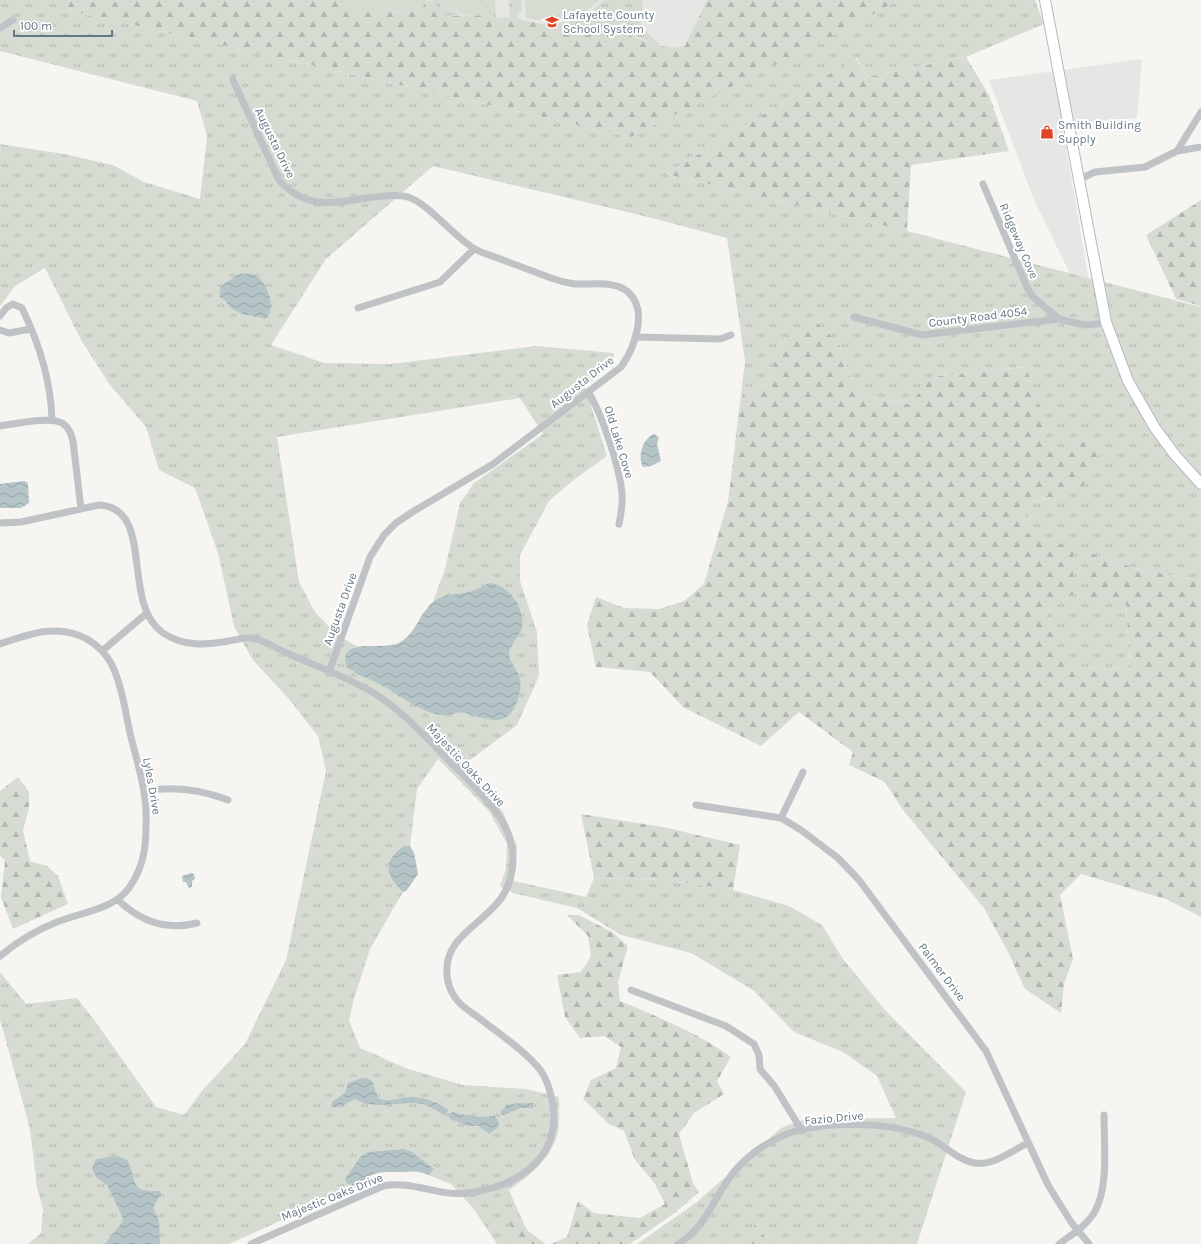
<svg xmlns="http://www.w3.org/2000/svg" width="1201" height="1244" font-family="Karla,sans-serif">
<defs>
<pattern id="grass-tufts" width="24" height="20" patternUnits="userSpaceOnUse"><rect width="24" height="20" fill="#d7dcd3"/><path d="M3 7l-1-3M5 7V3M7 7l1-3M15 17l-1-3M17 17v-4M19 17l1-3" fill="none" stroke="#b2b7b1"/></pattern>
<pattern id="forest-firs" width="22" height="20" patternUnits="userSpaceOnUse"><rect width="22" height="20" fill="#d7dcd3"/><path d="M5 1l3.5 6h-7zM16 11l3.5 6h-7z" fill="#b2b7b1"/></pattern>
<pattern id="water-waves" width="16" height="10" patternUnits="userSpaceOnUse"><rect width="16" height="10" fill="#b5c4c6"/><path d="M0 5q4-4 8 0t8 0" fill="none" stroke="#97a4a6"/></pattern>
</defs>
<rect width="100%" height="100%" fill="#f6f5f2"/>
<path fill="#e6e7e5" d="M351 0H751L713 36 677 49 512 33 351 11Z
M1142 59 1137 118 1062 123 1090 287 1077 288 1034 200 989 80Z"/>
<path fill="url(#grass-tufts)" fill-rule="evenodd" d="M0 0H70L67 10 631 137 891 0H1035L1044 24 966 57 867 77 857 58 666 174 907 231 1201 307V584L1197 580 1137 569 1091 554 1126 603 1130 666 1102 671 1064 664 1046 612 1073 594 1018 530 1033 502 1067 494 1062 450H1053L1025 367 932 377 911 404 862 396 851 378 839 344 781 341 768 383 743 394 728 501 745 361 727 238 652 218 433 166 326 259 271 345 324 363 391 364 537 346 614 353V364L585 387 607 456 575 479 549 501 520 555V581L537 632 539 676 517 725 462 766 503 812 517 846 514 881 586 897 594 878 667 880 733 890 789 906 822 925 843 959 885 1010 966 1092 917 1244H637L697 1202 781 1128 807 1118 820 1119 896 1118 877 1076 843 1052 794 1032 753 990 691 953 621 935 577 908 513 893 500 886 506 869 507 844 489 811 438 759 417 789 410 846 414 853 418 874 406 891 403 892 370 949 354 999 349 1020 360 1048 408 1069 463 1085 526 1089 559 1097C559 1108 560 1121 558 1132 552 1158 530 1176 509 1190L533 1244H497L473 1208 451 1184 416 1170C405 1174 395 1169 385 1170 374 1171 364 1179 357 1186L229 1244H28L41 1233 43 1209 37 1188 30 1129 0 1019V972L26 1004 77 998 95 1021 156 1107 184 1115 202 1091 245 1044 286 960 326 771 318 736 289 699 252 659 234 626 218 553 195 488 159 470 146 427 110 385 81 340 45 268 15 286 0 306V144L64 154 113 165 144 182 200 199 207 136 197 101 0 51ZM520 398 543 434 474 483 460 503 445 569 433 602 421 616 413 631 405 639 397 644 383 646H356L335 633 315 612 299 582 277 437Z
M351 0H429L424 3 423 12 351 11Z
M432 0H439L448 8 460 15 444 16Z
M488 0H495L496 18 486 15Z
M509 0H521L522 12 517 13V20L510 17Z
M604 0H643L640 26 662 47 586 16Z"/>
<path fill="url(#forest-firs)" d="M70 0H351V11L422 12 424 3 432 0 444 16 486 15 496 18 510 17 546 25 568 22 586 16C609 26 662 54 685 46L707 0H898L861 21 631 137 67 10Z
M966 57 989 95 1009 151 911 165 907 231 666 174 856 58 867 77Z
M1201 200V306L1176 299 1146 235Z
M814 320 839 344 851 378 862 396 910 404 932 377 1026 367 1053 450 1084 442 1102 449 1089 482 1067 494 1033 502 1018 530 1073 548V594L1046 612 1065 664 1102 671 1130 666 1126 603 1090 601V553L1137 569 1197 580 1201 584V917L1166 899 1081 874 1060 895 1073 959 1064 984 1061 1013 1025 989 1009 954 984 908 903 810 885 782 849 765 853 752 799 712 761 746 683 707 650 672 596 667 587 625 596 597 624 608 659 609 684 601 704 584 728 501 743 394 768 383 781 341Z
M18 777 29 792V808L23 830 30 861 47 866 58 876 68 904 13 929 1 897 5 861 0 855V791Z
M581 814 663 827 740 845 733 890 667 880 594 878Z
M567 915H579L612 932 628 946 618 982 620 1001C658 1017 698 1033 731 1057L717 1081 724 1094 694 1113 679 1134 693 1183 699 1192 676 1212 630 1244H551L567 1237 578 1201 594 1213 640 1218 665 1204 655 1184 635 1160 624 1131 609 1124 583 1099 591 1080 616 1068 621 1047 604 1036 580 1038 565 1017 557 975 581 972 591 956 588 936Z
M501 1211 546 1244H522Z
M755 1224 765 1238 772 1244H746Z"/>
<path fill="#d7dcd3" d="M359 0H417V8H359Z
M439 0H488L486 15C467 17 454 14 439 0Z
M525 0H600C575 21 557 24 526 18Z"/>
<path fill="url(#water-waves)" d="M239 274C243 274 248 273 252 274 266 277 279 310 265 319 257 316 246 316 238 312 229 309 227 300 219 296L221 286Z
M654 434 659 437 657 444 661 461 651 466 643 467C637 456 643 438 654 434Z
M24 481 28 483 29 503 21 508H0V484Z
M489 583C508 584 525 607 522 627 520 637 510 643 509 654 509 663 517 668 519 676 523 687 518 704 511 713 500 727 479 716 465 713 457 711 450 716 441 715 419 712 399 694 379 684 368 678 357 675 347 667 335 637 383 650 397 644 415 636 419 615 432 603 443 593 456 595 469 592 476 590 483 586 489 583Z
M404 846H410L414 853 418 874 406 891 403 892C385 875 382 862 404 846Z
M191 873 194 874 195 879 192 881V887L189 888 186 882H183L182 876Z
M362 1078H367L372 1081 378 1098C389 1104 400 1096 412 1097 426 1097 437 1103 448 1110L447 1114 444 1115C436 1110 427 1104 416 1103 395 1102 374 1110 355 1099 347 1102 340 1111 331 1106L332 1102 345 1093 348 1083Z
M532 1103 533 1108H520L505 1115H502L501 1112C506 1101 521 1104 532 1103Z
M452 1112 476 1117 495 1116 499 1122 498 1127 489 1134 479 1126H468L450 1119 449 1115Z
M404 1149 412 1152 434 1169 429 1175C415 1170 415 1172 401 1172 380 1172 374 1170 357 1186L347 1184 345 1179 361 1156 368 1152Z
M118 1156 127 1160C139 1182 127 1192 160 1191L161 1194 153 1208 159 1220 160 1244H105L123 1221 122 1216 107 1185 96 1177 92 1169 96 1159Z"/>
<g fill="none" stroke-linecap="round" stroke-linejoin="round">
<g stroke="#b3b9bd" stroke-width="12">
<path id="secondary" d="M1045 0 1106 322 1128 381 1155 428 1175 455 1201 484"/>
</g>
<path stroke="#bfc3c6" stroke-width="7" d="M0 28 13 20
M233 80 279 180C307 212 337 202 374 197 386 196 396 194 408 197 428 203 455 238 475 249 483 254 494 256 503 260 519 266 535 272 551 278 559 281 567 283 575 284 591 285 615 280 628 292 649 310 634 349 621 367L493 464 414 511 396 523 384 535 370 557 329 672
M1177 151 1201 112
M1078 180 1095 172 1145 167 1177 151 1201 147
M983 184 1026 285 1032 296 1059 319
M358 308 440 282 474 249
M0 316 6 308 13 304 22 308C39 343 51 381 52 420
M854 317 922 335 1059 319 1084 325 1097 324 1106 322
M0 330 9 333 31 329
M635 337 720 339 731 335
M588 392C602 413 620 469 622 494 623 504 621 514 619 524
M0 426C15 424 49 416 62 423 69 427 71 434 73 441L81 509
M0 523 21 522 99 505C156 508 120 603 163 633 184 647 205 645 229 641 236 640 245 637 252 638 264 640 277 649 289 654 316 666 346 677 372 692 403 710 428 740 453 765 469 781 486 797 499 816 505 825 510 836 512 847 515 863 511 883 502 897 485 923 444 937 447 973 447 982 451 992 456 999 462 1007 471 1012 479 1018 498 1033 520 1047 536 1065 547 1076 551 1092 553 1107 560 1160 515 1187 468 1193 439 1197 412 1180 383 1186L251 1244
M0 644C29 634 58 623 87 639 97 645 107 655 112 665 122 686 125 710 130 733 137 762 148 794 146 825 146 849 143 868 129 888 113 910 81 912 57 922 36 930 17 942 0 956
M102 651 147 613
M144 791C173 786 200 789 228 800
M696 805 781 818 801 830 838 858 859 880 986 1051 1048 1185 1071 1222 1089 1244
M781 818 803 772
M118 900C140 921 166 931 197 923
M631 990 726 1026 754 1044 759 1055 760 1069 775 1087 802 1131
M678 1244C704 1229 712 1203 728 1180 741 1160 764 1143 787 1134 825 1120 896 1121 933 1140 946 1147 960 1161 975 1163 993 1166 1013 1150 1028 1143
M1059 1244C1071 1235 1086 1226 1094 1213 1109 1189 1104 1143 1104 1115"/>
<use href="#secondary" stroke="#fff" stroke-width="10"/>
</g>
<defs>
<g id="school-bare" transform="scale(1.08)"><path d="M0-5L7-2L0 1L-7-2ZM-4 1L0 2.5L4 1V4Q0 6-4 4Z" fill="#e04428" stroke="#fff" stroke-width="2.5" paint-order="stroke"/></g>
<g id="shop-bare" transform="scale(1.08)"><path d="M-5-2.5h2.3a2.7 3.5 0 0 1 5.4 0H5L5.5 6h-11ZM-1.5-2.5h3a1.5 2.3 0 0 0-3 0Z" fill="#e04428" stroke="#fff" stroke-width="2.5" paint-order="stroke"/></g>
</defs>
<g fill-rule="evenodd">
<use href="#school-bare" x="552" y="22"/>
<use href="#shop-bare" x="1047" y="132"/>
</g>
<g text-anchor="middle" stroke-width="4" stroke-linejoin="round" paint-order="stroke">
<g font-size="12" fill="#657883" stroke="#fff" text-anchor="start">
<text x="563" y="19">Lafayette County<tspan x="563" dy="14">School System</tspan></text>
<text x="1058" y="129">Smith Building<tspan x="1058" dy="14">Supply</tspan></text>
</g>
<g font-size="12" fill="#657883" stroke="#fff">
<text transform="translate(275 143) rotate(64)" y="4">Augusta Drive</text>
<text transform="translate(1019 241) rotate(67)" y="4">Ridgeway Cove</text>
<text transform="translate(978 317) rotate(-7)" y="4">County Road 4054</text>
<text transform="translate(582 382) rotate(-38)" y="4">Augusta Drive</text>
<text transform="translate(619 442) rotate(73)" y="4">Old Lake Cove</text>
<text transform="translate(340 609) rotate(-70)" y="4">Augusta Drive</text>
<text transform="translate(466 765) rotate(47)" y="4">Majestic Oaks Drive</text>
<text transform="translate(152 786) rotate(80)" y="4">Lyles Drive</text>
<text transform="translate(942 972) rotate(53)" y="4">Palmer Drive</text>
<text transform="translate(834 1118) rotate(-5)" y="4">Fazio Drive</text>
<text transform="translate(332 1197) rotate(-22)" y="4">Majestic Oaks Drive</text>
</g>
</g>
<path d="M14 30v6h98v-6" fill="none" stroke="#657883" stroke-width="2"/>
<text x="20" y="30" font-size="12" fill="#657883" stroke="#ffffff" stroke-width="3" paint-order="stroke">100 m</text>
</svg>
